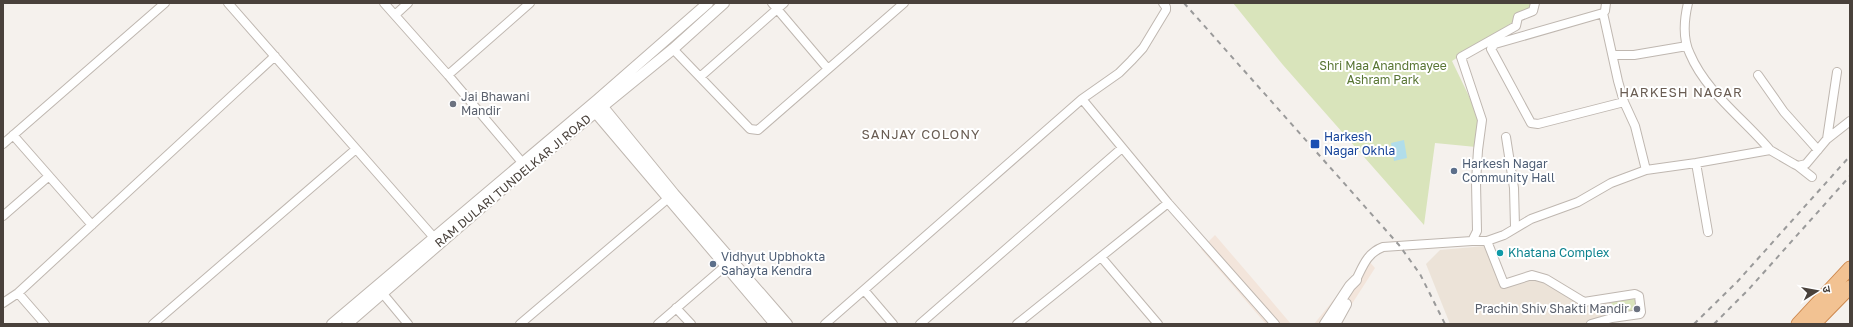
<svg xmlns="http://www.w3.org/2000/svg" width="1853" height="327" font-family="'Golos Text','Noto Sans Devanagari',sans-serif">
<rect width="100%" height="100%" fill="#f5f1ed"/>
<path fill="#f3e5db" d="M1215 235 1252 278 1291 324H1266L1201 249Z
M1367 259 1375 268 1339 324H1314Z"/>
<path fill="#ece3d8" d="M1485 246 1503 288 1532 278 1544 282 1583 304 1611 299 1613 319 1597 324H1450L1426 264 1440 250Z"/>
<path fill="#d9e4bb" d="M1233 3H1535V8L1452 61 1480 119 1476 147 1435 143 1424 225 1283 65Z
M1636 298 1638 311 1614 318 1611 301Z"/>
<path fill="#b1ddea" d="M1404 140 1407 158 1394 161 1391 143Z"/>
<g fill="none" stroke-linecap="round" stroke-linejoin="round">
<g stroke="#bfb7b0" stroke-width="10">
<path id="minor" d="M228 3 437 241
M384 3 448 75 526 167
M772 3 828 69
M1606 3 1605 11 1603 13 1618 81 1624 102 1635 126 1646 170
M1688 3C1684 20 1682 38 1690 54 1706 92 1744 119 1770 150
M1603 13 1495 44 1491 49 1531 123 1538 124 1624 102
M395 15 408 3
M673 49 750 129 758 130 904 3
M1613 55H1634L1687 46
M448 75 530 3
M1758 75 1784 112 1818 150
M700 77 784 3
M1082 99 1168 203 1275 324
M13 135 92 225
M1506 137 1514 188 1515 227
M1827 139 1837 72
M3 144 165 3
M1696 163 1708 232
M1798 166 1812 177
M3 216 49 176
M1472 241H1487L1504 235 1531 219 1578 202 1611 183 1646 170 1696 163 1770 150 1794 164 1798 166 1806 164 1827 139 1850 121
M1487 241 1504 284 1532 275 1546 279 1584 302 1635 294 1639 296 1641 312 1640 314 1612 318 1591 324
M1101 257 1158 324
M1356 280C1363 266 1367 253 1383 247L1472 241 1477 231 1476 182 1478 150 1482 120 1461 57 1516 26 1518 17 1533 11 1535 3
M379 289 408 324
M864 290 893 324
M18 293 45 324
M3 303 18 293 275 56
M676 308 691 324
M153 324 356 149
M520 324 672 195
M658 324 730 262
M825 324 1082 99 1119 73 1131 61 1143 48 1166 10V7L1163 3
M920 324 1122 148
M1017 324 1168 203"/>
</g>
<g stroke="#bfb7b0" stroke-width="12">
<path id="tertiary" d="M598 101 674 194 787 324
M591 107 775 324
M332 324 597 100 708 3
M347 324 527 168 673 49 724 3
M1325 324 1350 286 1356 280
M1335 324 1346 304"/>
</g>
<g stroke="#cd884e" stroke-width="15">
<path id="trunk" d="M1798 324 1850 268
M1814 324 1850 287"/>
</g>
<use href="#minor" stroke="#fff" stroke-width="8"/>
<use href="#tertiary" stroke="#fff" stroke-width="10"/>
<use href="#trunk" stroke="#f2c292" stroke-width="13"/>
<path stroke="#9a9a9a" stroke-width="2" stroke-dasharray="5 5" stroke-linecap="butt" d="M1184 3 1399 245 1420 274 1445 324
M1694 324 1737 282 1850 156
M1714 324 1749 289 1850 176"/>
</g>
<g fill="#6b7280" stroke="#fff" stroke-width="1.5">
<circle cx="453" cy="104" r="4"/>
<circle cx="1637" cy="309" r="4"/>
</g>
<rect fill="#1a4fb4" stroke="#fff" stroke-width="1.5" x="1310" y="139" width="10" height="10" rx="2"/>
<g fill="#5c6f8a" stroke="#fff" stroke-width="1.5">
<circle cx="1454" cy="171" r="4"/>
<circle cx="713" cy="264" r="4"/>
</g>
<circle fill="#0f9aa8" stroke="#fff" stroke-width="1.5" cx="1500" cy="253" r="4"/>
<g text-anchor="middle" stroke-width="4" stroke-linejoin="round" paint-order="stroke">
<g font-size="12" fill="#587533" stroke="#fff">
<text x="1383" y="70">Shri Maa Anandmayee<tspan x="1383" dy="14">Ashram Park</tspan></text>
</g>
<g font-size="12" fill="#5b616d" stroke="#fff" text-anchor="start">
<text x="461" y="101">Jai Bhawani<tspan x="461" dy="14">Mandir</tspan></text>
<text x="1629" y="313" text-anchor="end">Prachin Shiv Shakti Mandir</text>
</g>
<g font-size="12" fill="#164399" stroke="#fff" text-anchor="start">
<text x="1324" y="141">Harkesh<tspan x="1324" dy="14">Nagar Okhla</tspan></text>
</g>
<g font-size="12" fill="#4e5e75" stroke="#fff" text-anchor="start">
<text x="1462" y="168">Harkesh Nagar<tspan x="1462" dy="14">Community Hall</tspan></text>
<text x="721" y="261">Vidhyut Upbhokta<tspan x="721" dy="14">Sahayta Kendra</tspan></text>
</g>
<g font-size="12" fill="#49413b" stroke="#fff">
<text transform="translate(513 181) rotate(-40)" y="4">RAM DULARI TUNDELKAR JI ROAD</text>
</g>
<g font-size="12" fill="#0d838f" stroke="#fff" text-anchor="start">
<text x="1508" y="257">Khatana Complex</text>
</g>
<g font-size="13" letter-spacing="1" fill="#6a5d53" stroke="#fff">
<text x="1681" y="97">HARKESH NAGAR</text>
<text x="921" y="139">SANJAY COLONY</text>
</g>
</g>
<rect width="1853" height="327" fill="none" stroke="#49413b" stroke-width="8"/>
<g transform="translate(1817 291) rotate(79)" stroke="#ffffff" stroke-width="3" paint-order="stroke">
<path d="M0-3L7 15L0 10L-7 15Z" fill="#49413b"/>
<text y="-6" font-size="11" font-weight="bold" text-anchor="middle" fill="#49413b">उ</text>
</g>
</svg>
